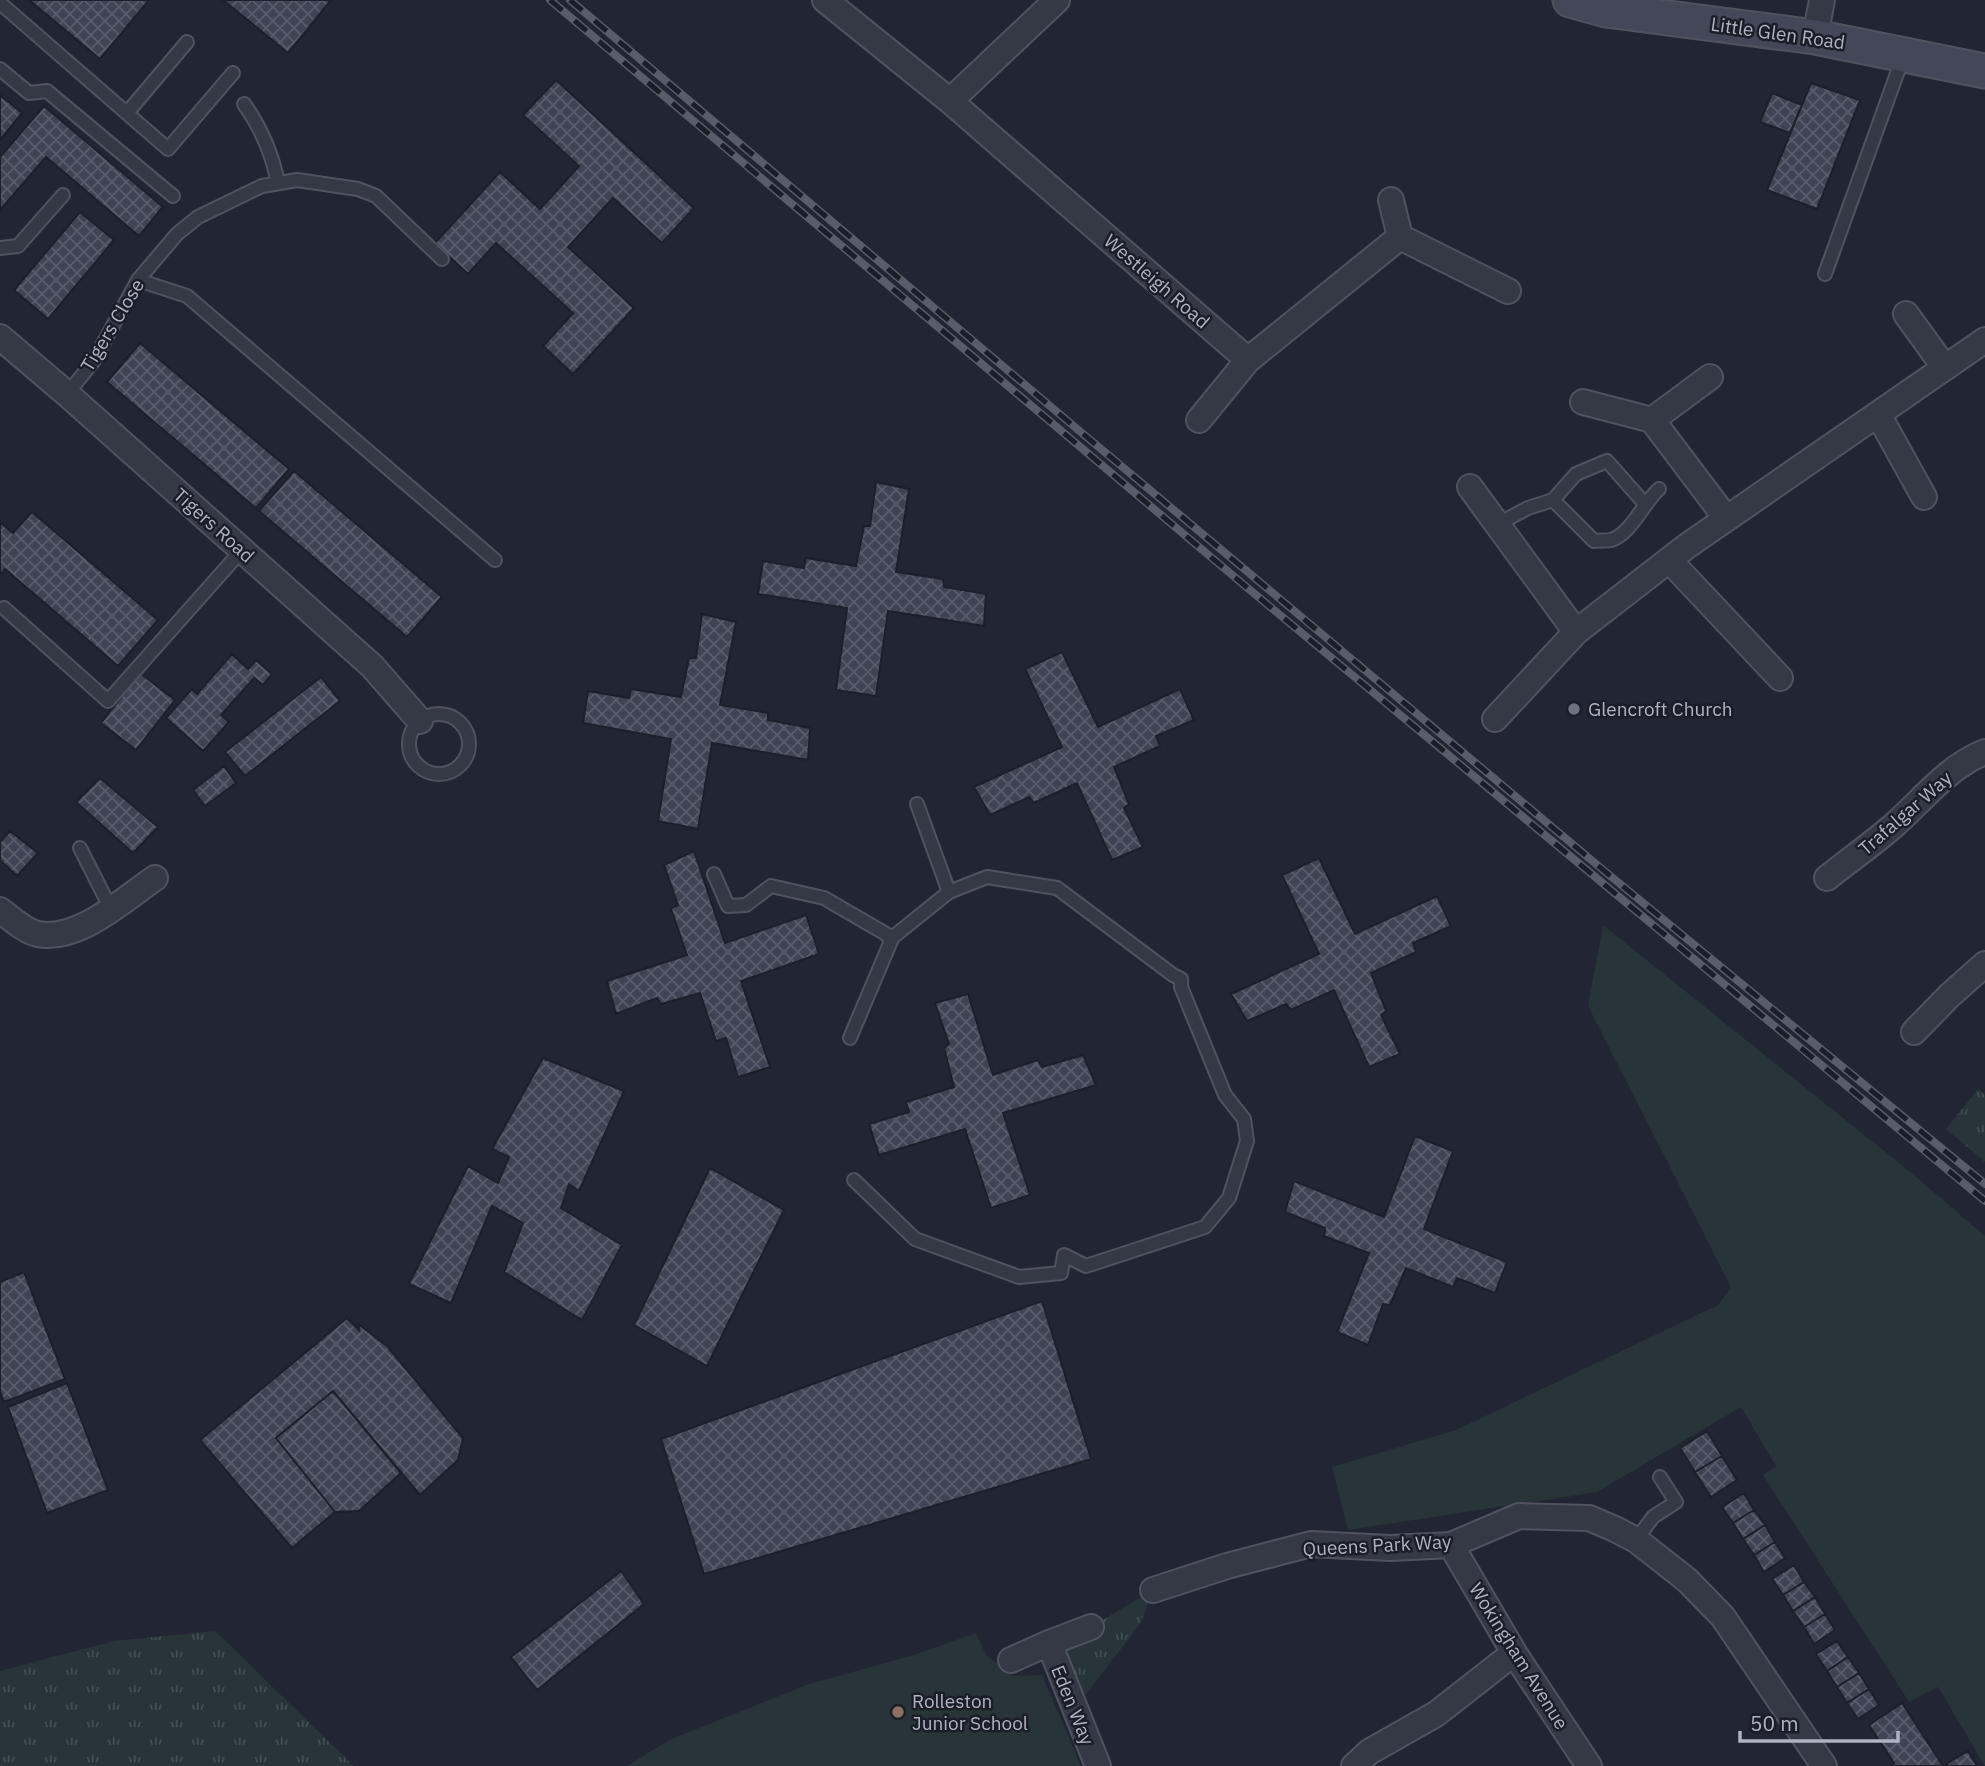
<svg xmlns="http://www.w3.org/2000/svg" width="1985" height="1766" font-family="'IBM Plex Sans',sans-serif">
<defs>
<pattern id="grass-tufts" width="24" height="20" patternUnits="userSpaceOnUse" patternTransform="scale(1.75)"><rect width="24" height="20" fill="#273438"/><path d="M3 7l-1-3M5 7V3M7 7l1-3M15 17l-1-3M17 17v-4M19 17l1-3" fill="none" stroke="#444f53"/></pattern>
<pattern id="building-cross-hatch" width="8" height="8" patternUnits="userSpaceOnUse" patternTransform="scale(1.75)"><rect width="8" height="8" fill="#3f4354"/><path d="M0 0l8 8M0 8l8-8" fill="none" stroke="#585c6b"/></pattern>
</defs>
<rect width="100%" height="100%" fill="#222634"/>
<path fill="url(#grass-tufts)" d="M1978 1089 1985 1095V1162L1946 1129Z
M1153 1590 1140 1624 1080 1702 1049 1644 1091 1627Z
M215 1631 354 1766H0V1671L114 1641Z"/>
<path fill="#273438" d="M1603 925 1914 1175 1985 1236V1766L1938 1687 1909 1702 1763 1475 1776 1466 1741 1407 1597 1492 1348 1530 1332 1467 1456 1430 1718 1305 1731 1287 1588 1006Z
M976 1633 986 1655 1013 1676 1042 1675 1081 1766H627L669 1740 809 1684 914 1655Z"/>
<path fill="url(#building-cross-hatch)" stroke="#1d202b" stroke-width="2" d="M29 0H149L100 59Z
M223 0H331L288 53Z
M556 80 694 208 662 243 613 198 568 247 634 308 573 374 543 346 573 313 496 243 468 274 435 243 500 172 540 209 579 166 523 115Z
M1811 83 1860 100 1817 209 1767 190Z
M1772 93 1802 105 1790 133 1760 122Z
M0 95 22 113 0 140Z
M44 106 163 207 139 236 46 157 0 210V157Z
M80 212 114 240 48 319 14 290Z
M140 343 289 469 256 508 107 382Z
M294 471 442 597 407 637 259 511Z
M876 482 909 489 896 572 943 579 944 587 986 594 984 626 888 611 876 696 836 690 847 608 758 594 763 561 804 568 806 558 856 566 864 526H870Z
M32 512 158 620 118 666 5 569 0 575V522L13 533Z
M702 614 736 622 720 705 768 713V720L810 728 808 760 712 743 698 829 658 821 671 739 583 723 588 691 629 698 631 689 681 697 689 658H696Z
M1062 652 1098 727 1180 689 1194 720 1156 736 1160 746 1114 767 1129 804 1124 808 1143 847 1112 860 1077 783 1034 803 1029 797 990 815 974 787 1062 747 1025 669Z
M232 654 248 669 256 660 272 674 263 685 254 678 221 715 229 722 203 751 166 718 192 689 197 694Z
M140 673 175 700 136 750 101 723Z
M321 677 340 701 245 776 225 752Z
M224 766 236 783 205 806 193 790Z
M100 778 158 827 133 853 76 802Z
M10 831 38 853 17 876 0 860V842Z
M694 851 725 943 806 915 819 954 741 981 770 1067 738 1077 726 1038 716 1041 700 993 661 1004 657 998 616 1014 607 981 687 955 671 909 678 905 664 865Z
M1319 858 1355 934 1437 896 1451 926 1413 943 1416 952 1371 973 1386 1011 1381 1015 1400 1054 1369 1067 1334 990 1291 1010 1286 1004 1247 1021 1231 994 1319 954 1282 875Z
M968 994 993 1075 1038 1060 1042 1067 1083 1055 1096 1085 1003 1113 1030 1195 991 1208 965 1129 879 1155 869 1124 909 1112 906 1102 954 1087 944 1048 949 1044 935 1003Z
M543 1058 624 1091 579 1191 569 1184 561 1208 622 1245 582 1320 504 1272 523 1223 492 1206 451 1303 409 1284 468 1166 498 1183 509 1157 492 1149Z
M1415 1136 1453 1151 1424 1229 1507 1262 1495 1293 1457 1278 1453 1287 1406 1268 1390 1305 1383 1304 1368 1345 1337 1332 1369 1253 1324 1236 1325 1228 1285 1212 1294 1181 1384 1217Z
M710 1168 784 1210 707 1366 634 1325Z
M24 1272 65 1379 4 1402 0 1391V1282Z
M1042 1301 1091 1459 704 1574 661 1439Z
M347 1318 359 1330 358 1324 387 1346 463 1438 458 1460 420 1495 333 1391 276 1438 335 1512 292 1548 200 1440Z
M67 1383 108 1490 47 1513 8 1407Z
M333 1391 401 1473 359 1511 335 1512 276 1438Z
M1707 1431 1722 1456 1695 1472 1680 1448Z
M1722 1456 1737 1480 1711 1497 1695 1472Z
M1744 1493 1754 1510 1733 1523 1722 1507Z
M1754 1510 1765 1525 1743 1539 1733 1523Z
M1765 1525 1775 1542 1754 1555 1743 1539Z
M1775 1542 1785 1558 1764 1572 1754 1555Z
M1794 1565 1804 1582 1783 1595 1772 1579Z
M621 1571 644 1604 537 1690 511 1657Z
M1804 1582 1815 1597 1793 1611 1783 1595Z
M1815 1597 1825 1614 1804 1627 1793 1611Z
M1825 1614 1835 1630 1814 1644 1804 1627Z
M1837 1641 1848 1657 1827 1671 1816 1654Z
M1848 1657 1859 1673 1837 1687 1827 1671Z
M1859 1673 1869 1689 1847 1703 1837 1687Z
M1869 1689 1879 1705 1858 1719 1847 1703Z
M1902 1703 1943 1766H1890L1894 1763 1869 1725Z
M1968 1751 1977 1766H1948L1946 1764Z"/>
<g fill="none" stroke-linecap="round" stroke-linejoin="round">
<g stroke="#50535f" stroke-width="16">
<path id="lane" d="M0 3 168 149 233 73
M0 69 29 93 47 91 173 196
M244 104C262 129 272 153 278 183
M127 113 187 42
M0 248 18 246 63 195
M1825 274 1903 57
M138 280 187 296 495 560
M67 394 93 362 138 280 177 234 198 217 262 186 297 180 358 189 376 196 442 259
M1553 500 1576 474 1607 461 1645 504
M1498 524 1528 508 1553 500 1594 541C1599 540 1606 541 1611 540 1631 534 1644 502 1659 489
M4 608 108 701 242 550
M409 744a30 30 0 1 1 60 0a30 30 0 1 1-60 0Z
M917 804 949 892
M80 848 111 909
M714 874 728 906 746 905 771 886 824 898 886 934
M850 1038 891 941 886 934 893 937 949 892 987 877 1057 888 1173 975 1181 979V987L1225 1095 1244 1119 1247 1141 1229 1198 1205 1227 1086 1266 1064 1255 1061 1273 1019 1277 915 1239 854 1180
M1636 1540 1653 1517 1676 1502 1660 1477"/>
</g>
<g stroke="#50535f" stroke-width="28">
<path id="street" d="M825 0 950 101 1248 360 1400 237 1508 291
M1815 37 1822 0
M950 101 1057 0
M1391 200 1400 237
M1906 314 1945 368
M0 337 67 394 372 666 420 721
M1583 402 1652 420 1710 377
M1878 414 1924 497
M1199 420 1248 360
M1652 420 1726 518
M1470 487 1576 632
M1669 560 1780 678
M1495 719 1576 632 1687 546 1985 340
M1827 878C1848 861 1871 845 1892 827 1922 801 1947 767 1985 752
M0 910C11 918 24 931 38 934 78 942 123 900 155 878
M1914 1032 1949 996 1985 964
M1451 1545 1516 1656 1589 1766
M1153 1590 1227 1566 1311 1544 1390 1548 1451 1545 1519 1516 1589 1518 1615 1529 1636 1540 1687 1580 1723 1617 1824 1766
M1091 1627 1049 1643 1098 1766
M1011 1660 1049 1643
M1354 1766 1369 1752 1436 1714 1514 1653"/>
</g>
<g stroke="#50535f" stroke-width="37">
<path id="secondary" d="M1570 0 1606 10 1815 37 1985 71"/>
</g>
<use href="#lane" stroke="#353945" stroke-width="12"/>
<use href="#street" stroke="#353945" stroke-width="24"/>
<use href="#secondary" stroke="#444757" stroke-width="33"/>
<g stroke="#585c6b" stroke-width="8">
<path id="rail" d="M550 0 1250 590 1985 1201
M570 0 1076 428 1608 874 1985 1184"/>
</g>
<use href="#rail" stroke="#1b1e29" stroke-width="5" stroke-dasharray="16" stroke-linecap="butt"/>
</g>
<circle fill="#6b7280" stroke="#1b1e29" stroke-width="2.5" cx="1574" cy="709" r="7"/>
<circle fill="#8d6e63" stroke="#1b1e29" stroke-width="2.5" cx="898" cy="1712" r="7"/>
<g text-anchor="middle" stroke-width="5" stroke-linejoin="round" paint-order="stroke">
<g font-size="19" fill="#b0b3c1" stroke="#1b1e29">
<text transform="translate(1778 33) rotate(8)" y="7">Little Glen Road</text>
<text transform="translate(1157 281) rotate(41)" y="7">Westleigh Road</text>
<text transform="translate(112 325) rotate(-59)" y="7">Tigers Close</text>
<text transform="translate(214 525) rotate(42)" y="7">Tigers Road</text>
<text transform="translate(1905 813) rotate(-41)" y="7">Trafalgar Way</text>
<text transform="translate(1377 1545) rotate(-3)" y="7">Queens Park Way</text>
<text transform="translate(1519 1656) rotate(58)" y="7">Wokingham Avenue</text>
<text transform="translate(1073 1705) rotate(68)" y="7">Eden Way</text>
</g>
<g font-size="19" fill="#b0b3c1" stroke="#1b1e29" text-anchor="start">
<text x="1588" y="716">Glencroft Church</text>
<text x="912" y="1708">Rolleston<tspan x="912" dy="22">Junior School</tspan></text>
</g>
</g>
<path d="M1740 1731v10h158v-10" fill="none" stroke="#b0b3c1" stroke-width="3.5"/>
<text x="1750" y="1731" font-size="21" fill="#b0b3c1" stroke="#1b1e29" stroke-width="5" paint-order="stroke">50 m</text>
</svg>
